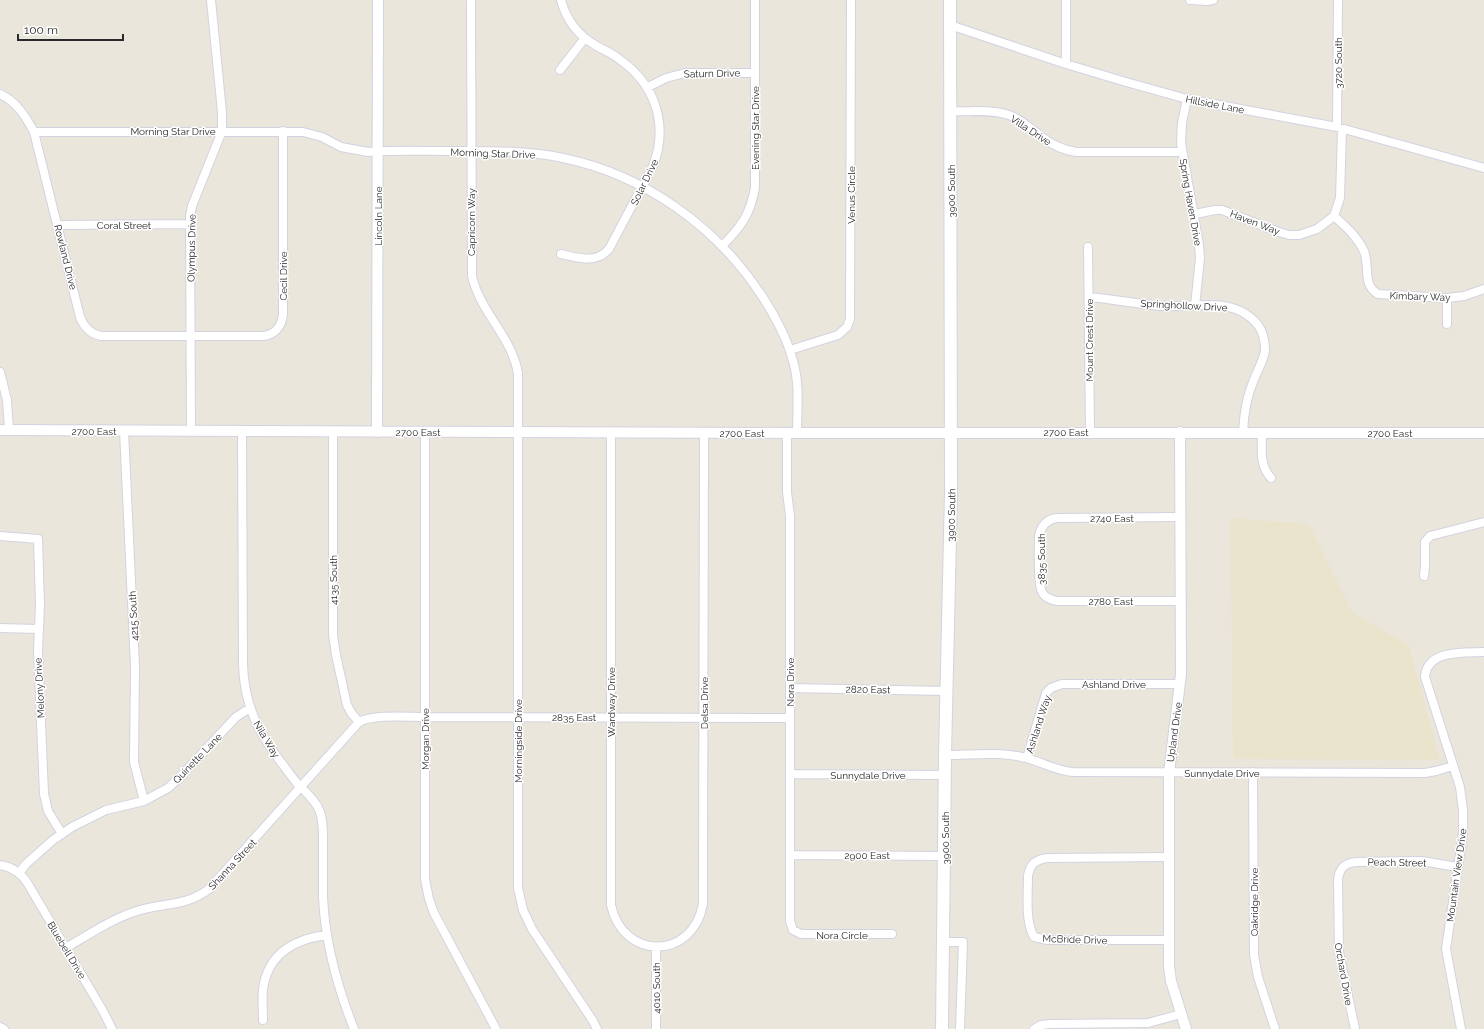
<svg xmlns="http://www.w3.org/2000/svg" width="1484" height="1029" font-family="Raleway,sans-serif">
<rect width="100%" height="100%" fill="#eae6dc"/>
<path fill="#ebe4cd" d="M1230 518 1309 524 1353 613 1409 645 1440 760 1233 759Z"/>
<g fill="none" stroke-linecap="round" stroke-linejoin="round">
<g stroke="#d2d3e1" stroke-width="10">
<path id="minor" d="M471 0 472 276C480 312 512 337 518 373V888L523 910 532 929 593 1021 597 1029
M1190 0 1207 1 1213 0
M950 25 1066 64 1126 82 1187 99 1337 127 1484 168
M1066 64V0
M560 70 585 38
M648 87 666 78 685 73H755
M0 94C16 101 26 117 34 132L80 317C84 327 90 334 101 336H263C275 335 282 326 283 314V131
M1187 99 1182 123 1181 143 1199 245 1200 258 1195 306
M951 111C970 112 991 109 1009 115 1023 120 1033 131 1045 139 1054 146 1064 150 1076 152H1182
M1337 127 1338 0
M34 132H303L322 137 341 147 368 152C395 150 422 151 449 151 488 151 526 150 563 158 645 175 717 227 762 296 775 316 787 338 793 361 800 384 797 409 797 433
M1195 214 1215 210H1222L1279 232 1289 235H1299L1317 229 1334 216 1340 198 1342 129
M1334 216C1345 226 1357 236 1364 251 1370 267 1362 285 1378 294L1447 298 1464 296 1484 289
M58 225 190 224
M722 246C741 227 750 215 755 188V0
M1088 247 1090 432
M561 254C577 258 596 264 609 249L653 166C669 124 655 84 619 59 612 53 603 50 595 45 578 35 566 19 561 0
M1089 297C1113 299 1137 304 1161 306 1194 308 1234 295 1258 325 1263 332 1265 342 1265 351 1263 362 1257 371 1253 382 1246 398 1244 414 1243 432
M1447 298V324
M790 350 838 335 847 327 850 319 851 0
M0 372 7 400 9 430
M124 431 135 666 134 762 144 801
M191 431 190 216 192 206 222 131V112L211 0
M242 431 243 663C244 715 266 743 296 782 304 791 316 800 320 812 324 824 323 837 323 848 323 865 323 881 323 897 325 943 337 986 354 1029
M333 432V635L336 655 347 705 352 714 359 722
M425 432V879L429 899 434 913 496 1029
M611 432V905C623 961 693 960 703 904L704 433
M1262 432C1262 449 1259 465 1271 478
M787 433V492L790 516V921L793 930 801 934H892
M1180 517 1056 518C1046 520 1041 526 1039 536 1039 548 1037 582 1042 592 1045 598 1051 600 1057 601H1180
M0 536 38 539 40 605 38 650 44 794 48 811 62 834
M1424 576 1425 566V542L1430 536 1484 522
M0 628 38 629
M790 688 947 691
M945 755C972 755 1000 751 1026 758 1042 762 1056 771 1073 772L1425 773 1436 771 1453 766
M1027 758 1046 693 1051 688 1062 684H1180
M1253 772 1254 955 1258 977 1275 1029
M790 774 945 775
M790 855 945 856
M1169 857 1047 858C1035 860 1030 864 1028 876 1028 894 1025 922 1034 937L1048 940H1169
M0 865C12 867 22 874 28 884L103 1011 112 1029
M19 873 26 864 53 840 72 827 106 810 144 801 168 788 179 778 236 717 250 708
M943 942H963L960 1029
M656 947V1029
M66 948C88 935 110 920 134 912 161 902 184 908 209 889L359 722C373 714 408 717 425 717L790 718
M263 1020C263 1010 262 999 263 989 268 953 295 939 327 935
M0 1027 4 1029
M1034 1029 1041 1025 1050 1024 1148 1023 1181 1014
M1355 1029 1339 952 1338 880C1339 869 1344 863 1356 862L1422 861 1457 867
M1461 1029 1446 949 1463 833V810L1460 787 1425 677C1427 649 1465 653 1484 652"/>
</g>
<g stroke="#d2d3e1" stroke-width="12">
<path id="tertiary" d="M0 430 797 433H1484
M377 432 378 0
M1180 432 1181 674 1169 773V966L1171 981 1186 1029"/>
</g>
<g stroke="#d2d3e1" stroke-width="14">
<path id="secondary" d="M942 1029 945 755 951 493 950 0"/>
</g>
<use href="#minor" stroke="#fff" stroke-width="8"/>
<use href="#tertiary" stroke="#fff" stroke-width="10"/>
<use href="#secondary" stroke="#fff" stroke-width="12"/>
</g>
<g text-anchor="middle" stroke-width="3" stroke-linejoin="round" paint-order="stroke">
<g font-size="10" fill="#292929" stroke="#fff">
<text transform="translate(1338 63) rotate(-90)" y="4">3720 South</text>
<text transform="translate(712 73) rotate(-1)" y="4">Saturn Drive</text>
<text transform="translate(1215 104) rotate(11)" y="4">Hillside Lane</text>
<text transform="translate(755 128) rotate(-90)" y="4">Evening Star Drive</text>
<text transform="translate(1031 130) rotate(33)" y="4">Villa Drive</text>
<text x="173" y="135">Morning Star Drive</text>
<text transform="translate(493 153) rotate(2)" y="4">Morning Star Drive</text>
<text transform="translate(644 182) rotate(-64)" y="4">Solar Drive</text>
<text transform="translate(951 191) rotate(-90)" y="4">3900 South</text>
<text transform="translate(851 195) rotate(-90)" y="4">Venus Circle</text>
<text transform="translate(1191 202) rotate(80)" y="4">Spring Haven Drive</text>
<text transform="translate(378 216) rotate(-90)" y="4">Lincoln Lane</text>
<text transform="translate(471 222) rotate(-90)" y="4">Capricorn Way</text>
<text transform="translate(1255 222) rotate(21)" y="4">Haven Way</text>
<text x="124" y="229">Coral Street</text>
<text transform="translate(191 248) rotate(-89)" y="4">Olympus Drive</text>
<text transform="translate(66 257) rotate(76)" y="4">Rowland Drive</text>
<text transform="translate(283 276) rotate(-90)" y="4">Cecil Drive</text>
<text transform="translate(1420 296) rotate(2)" y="4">Kimbary Way</text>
<text transform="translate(1184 305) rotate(3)" y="4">Springhollow Drive</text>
<text transform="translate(1089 340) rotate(-90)" y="4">Mount Crest Drive</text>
<text x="94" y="435">2700 East</text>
<text x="418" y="436">2700 East</text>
<text x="1066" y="436">2700 East</text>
<text x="742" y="437">2700 East</text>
<text x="1390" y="437">2700 East</text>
<text transform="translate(951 515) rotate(-89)" y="4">3900 South</text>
<text x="1112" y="522">2740 East</text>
<text transform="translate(1041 559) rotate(-90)" y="4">3835 South</text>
<text transform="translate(333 580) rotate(-90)" y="4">4135 South</text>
<text x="1111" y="605">2780 East</text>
<text transform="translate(133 616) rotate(-93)" y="4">4215 South</text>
<text transform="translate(790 682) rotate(-90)" y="4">Nora Drive</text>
<text x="1114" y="688">Ashland Drive</text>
<text transform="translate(39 688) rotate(-93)" y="4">Melony Drive</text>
<text transform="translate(868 689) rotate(1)" y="4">2820 East</text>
<text transform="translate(611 702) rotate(-90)" y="4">Wardway Drive</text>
<text transform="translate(704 703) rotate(-90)" y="4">Delsa Drive</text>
<text x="574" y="721">2835 East</text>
<text transform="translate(1038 724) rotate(-72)" y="4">Ashland Way</text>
<text transform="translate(1174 732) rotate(-82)" y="4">Upland Drive</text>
<text transform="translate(267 739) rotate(59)" y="4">Nila Way</text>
<text transform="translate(425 739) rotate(-90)" y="4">Morgan Drive</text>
<text transform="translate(518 741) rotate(-90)" y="4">Morningside Drive</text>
<text transform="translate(197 758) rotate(-46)" y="4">Quinette Lane</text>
<text x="1222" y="777">Sunnydale Drive</text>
<text x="868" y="779">Sunnydale Drive</text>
<text transform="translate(945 838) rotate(-90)" y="4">3900 South</text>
<text x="867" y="859">2900 East</text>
<text transform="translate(1397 862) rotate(1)" y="4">Peach Street</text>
<text transform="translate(232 864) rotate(-47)" y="4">Shanna Street</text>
<text transform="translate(1456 875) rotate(-82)" y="4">Mountain View Drive</text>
<text transform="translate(1254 902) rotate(-90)" y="4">Oakridge Drive</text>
<text x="842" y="939">Nora Circle</text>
<text transform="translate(1075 939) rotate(2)" y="4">McBride Drive</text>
<text transform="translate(67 950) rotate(59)" y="4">Bluebell Drive</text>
<text transform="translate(1344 974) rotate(80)" y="4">Orchard Drive</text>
<text transform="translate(656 988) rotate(-90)" y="4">4010 South</text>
</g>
</g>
<path d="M18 34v6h105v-6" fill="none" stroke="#292929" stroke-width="2"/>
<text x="24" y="34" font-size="12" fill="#292929" stroke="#ffffff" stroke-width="3" paint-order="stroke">100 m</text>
</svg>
